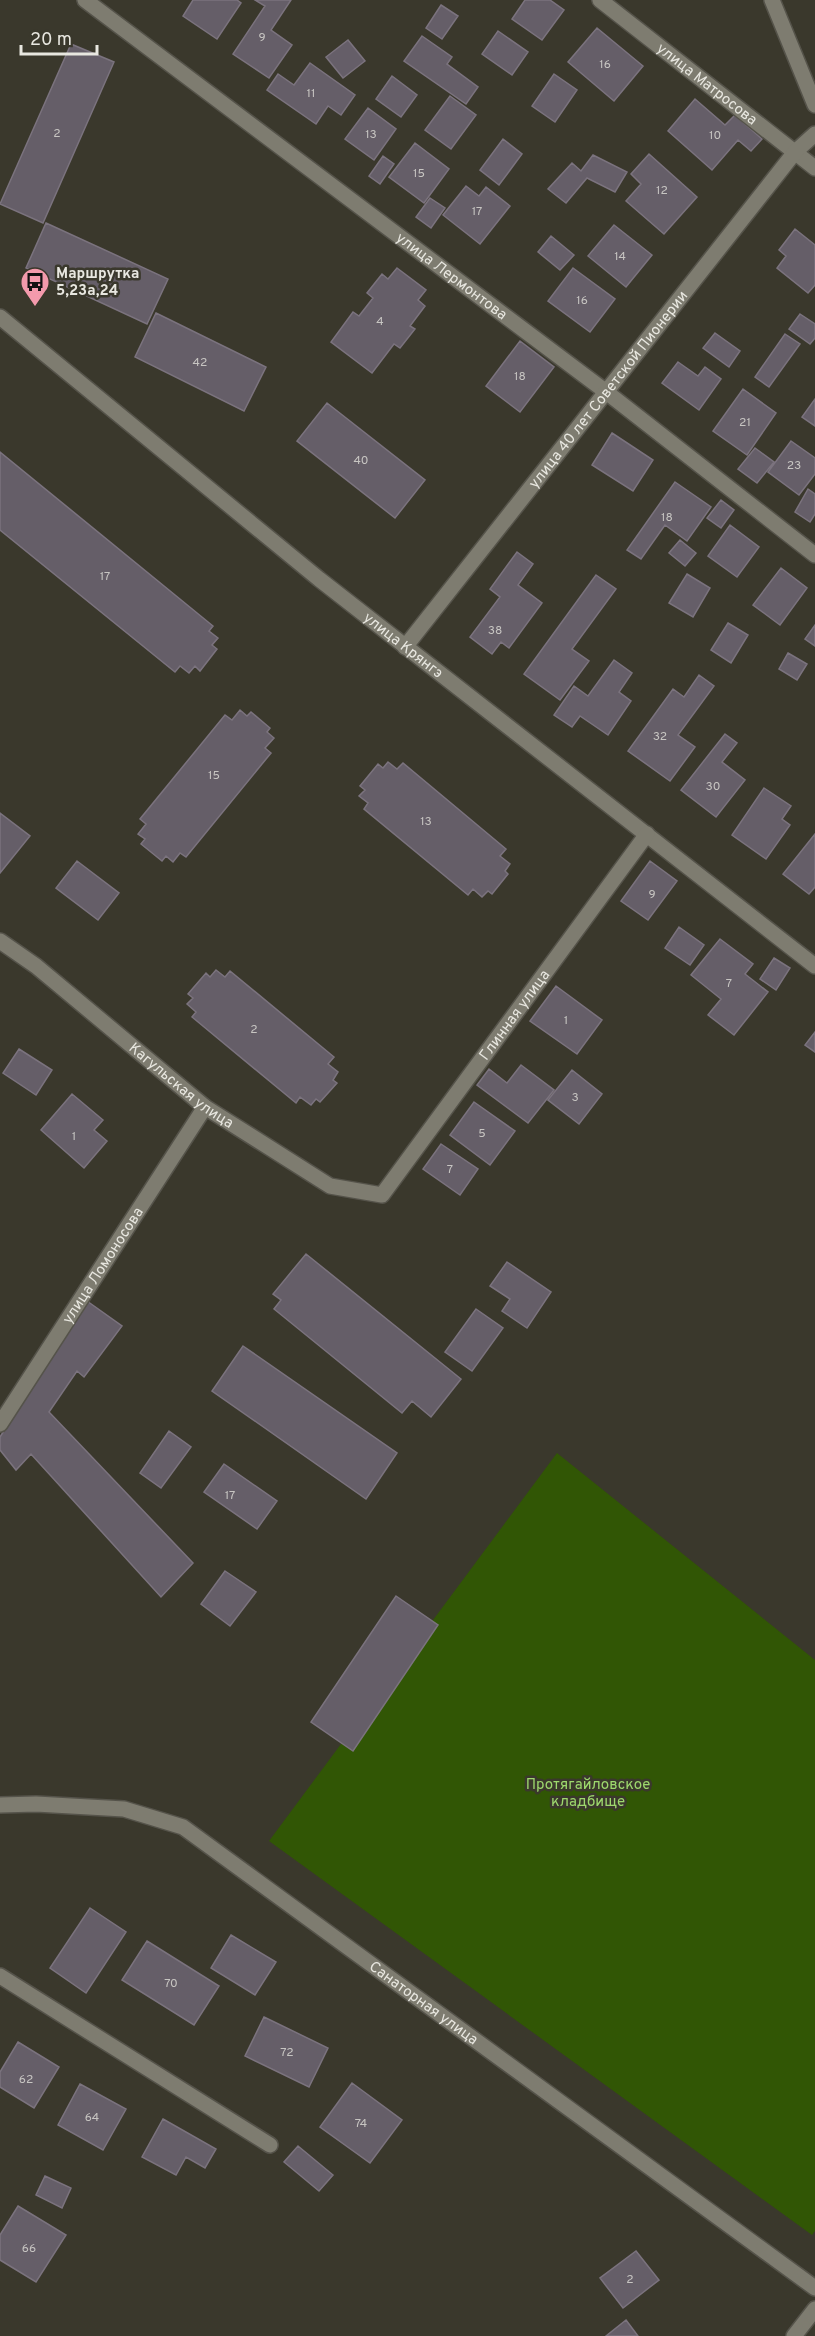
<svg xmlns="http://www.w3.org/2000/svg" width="815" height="2336" font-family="Overpass,sans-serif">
<rect width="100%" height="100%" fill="#3a382c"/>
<path fill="#315605" d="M557 1453 815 1660V2231L812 2235 269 1841Z"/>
<path fill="#655e68" stroke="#7b737e" stroke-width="1.5" d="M193 0H237L241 3 217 39 183 16Z
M255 0H291L271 30 292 45 269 78 233 54 265 6Z
M525 0H550L564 10 542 40 512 19Z
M441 5 458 16 442 39 426 28Z
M597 28 643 66 614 101 568 62Z
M498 31 528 52 512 75 482 54Z
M422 36 452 57 447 64 478 87 466 104 404 61Z
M348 40 365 61 343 78 326 57Z
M71 44 114 62 43 223 0 204Z
M310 63 355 95 341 115 328 106 316 124 267 90 278 74 294 85Z
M554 74 577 90 555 122 532 106Z
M392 76 417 95 401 117 376 99Z
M450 96 476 115 451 149 425 130Z
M695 99 725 125 735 115 762 139 751 151 738 140 712 170 668 131Z
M368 108 396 129 374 160 345 139Z
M503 139 522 154 499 185 480 170Z
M415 143 449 169 424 203 389 177Z
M649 154 697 197 664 234 626 201 641 184 631 174Z
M593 155 627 172 615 192 587 178 566 203 548 189 572 163 581 171Z
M383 156 394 164 380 184 369 176Z
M466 186 479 196 486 187 510 206 480 244 443 215Z
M430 198 445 208 431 228 416 217Z
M46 223 168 279 147 324 26 268Z
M614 225 652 255 626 287 588 256Z
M795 229 815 245V285L808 293 777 268 786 256 779 250Z
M551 236 574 255 560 270 538 252Z
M397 268 426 290 418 300 425 306 410 326 415 329 400 348 394 344 372 373 331 342 353 312 359 316 373 298 367 293 382 274 388 279Z
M573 268 615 299 590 332 548 301Z
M156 313 266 367 244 411 135 357Z
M800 314 815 324V338L810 344 789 329Z
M715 333 740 351 729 367 703 348Z
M785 334 800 344 769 387 755 377Z
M520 341 554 367 520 412 486 386Z
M678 362 698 376 705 367 721 379 699 410 662 383Z
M743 389 776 413 747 455 713 431Z
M815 399V426L802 417Z
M327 403 425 480 395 518 297 441Z
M612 433 653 460 633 491 592 465Z
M791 441 815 458V474L799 495 768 472Z
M755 448 774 462 757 483 738 469Z
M0 452 213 626 209 631 218 638 212 645 217 649 200 671 195 666 189 673 180 666 175 672 0 530Z
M675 482 711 507 687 541 665 525 641 559 627 550Z
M808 489 815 494V514L810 522 795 512Z
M721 500 734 510 721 528 707 518Z
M730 525 759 547 737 577 708 556Z
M680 540 696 553 685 566 669 553Z
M517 552 533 564 518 585 542 603 509 648 501 642 492 654 470 637 500 597 490 589Z
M781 568 807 588 780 625 753 605Z
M687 574 710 588 693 617 669 603Z
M596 575 616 589 572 649 589 661 560 700 524 674Z
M728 623 748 635 731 663 711 650Z
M815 625V646L805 639Z
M788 653 807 664 797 680 779 669Z
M614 660 632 673 619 692 631 701 608 735 580 716 572 727 554 715 574 686 588 696Z
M699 675 714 686 678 735 695 747 670 781 628 751 673 689 684 697Z
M240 710 247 716 251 712 270 728 267 732 274 738 265 748 271 753 186 857 180 853 173 862 166 856 162 861 141 844 145 839 138 834 146 824 140 819 225 715 232 720Z
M725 734 737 743 722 762 745 780 716 817 681 790Z
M388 762 397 769 403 763 506 849 500 856 510 864 505 871 508 874 492 894 488 891 482 897 473 889 468 895 364 809 368 803 359 796 365 790 360 786 378 764 383 768Z
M764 788 791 806 782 819 790 825 766 859 732 835Z
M0 813 30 836 0 873Z
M815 834V887L809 894 783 874Z
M77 861 119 893 98 920 56 888Z
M650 861 677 881 648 920 621 901Z
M679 927 704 945 690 965 665 948Z
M720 939 753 964 745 974 768 992 734 1035 708 1015 721 999 691 975Z
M774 958 790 968 776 990 760 979Z
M216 970 225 977 230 971 334 1057 328 1064 338 1072 333 1080 337 1083 320 1102 316 1099 311 1105 300 1097 296 1103 192 1017 196 1012 187 1004 193 998 188 994 206 973 210 977Z
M556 986 602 1020 577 1054 530 1021Z
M815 1032V1052L805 1045Z
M19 1049 52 1070 36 1095 3 1073Z
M521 1065 554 1090 528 1123 477 1085 489 1069 507 1083Z
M572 1070 602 1094 579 1124 548 1100Z
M72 1094 103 1120 94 1130 107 1141 84 1168 41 1130Z
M474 1102 515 1131 490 1165 450 1135Z
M441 1144 478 1169 460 1195 423 1169Z
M306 1254 461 1379 431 1417 412 1401 402 1413 274 1309 281 1300 273 1294Z
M507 1262 551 1292 527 1328 502 1311 510 1299 490 1286Z
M87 1301 122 1326 84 1377 77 1371 49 1412 193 1563 161 1597 31 1454 16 1470 0 1450V1437Z
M476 1309 503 1328 472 1371 445 1352Z
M243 1346 397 1453 366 1499 212 1391Z
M169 1431 191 1447 161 1488 140 1473Z
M224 1464 277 1501 257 1529 204 1492Z
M225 1571 256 1592 230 1626 201 1604Z
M396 1596 438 1625 353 1751 311 1722Z
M90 1908 126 1932 86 1993 50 1968Z
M231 1935 276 1962 255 1995 211 1968Z
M147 1941 219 1986 194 2025 122 1980Z
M264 2017 328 2048 309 2087 245 2056Z
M18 2042 59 2067 34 2108 0 2087V2072Z
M352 2083 402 2120 370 2163 320 2127Z
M80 2084 126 2109 103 2150 58 2125Z
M163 2119 216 2149 205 2168 186 2157 176 2175 142 2157Z
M298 2146 333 2175 319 2191 284 2162Z
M45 2176 71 2188 62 2208 36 2195Z
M18 2206 66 2235 36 2282 0 2260V2235Z
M636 2251 659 2280 623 2308 600 2278Z
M626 2320 638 2336H606Z"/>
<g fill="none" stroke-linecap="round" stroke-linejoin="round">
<g stroke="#55534a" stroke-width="18">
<g id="minor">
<path id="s1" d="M85 0 605 391 815 555"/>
<path id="s2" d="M600 0 815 168"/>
<path d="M772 0 815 105"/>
<path id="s3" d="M0 317 319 579 815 966"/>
<path id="s4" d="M405 647 795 152 815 134"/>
<path id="s5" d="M0 941 36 966 205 1107 330 1186 382 1195 647 834"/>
<path id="s6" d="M0 1424 205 1107"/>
<path id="s7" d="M0 1805 36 1804 124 1809 183 1827 815 2288"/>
<path d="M0 1976 270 2145"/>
<path d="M794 2336 815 2309"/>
</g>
</g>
<use href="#minor" stroke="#7e7c70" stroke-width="15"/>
</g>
<defs>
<g id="bus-pin" transform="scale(1.5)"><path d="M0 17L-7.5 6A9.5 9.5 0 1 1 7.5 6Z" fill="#f39aac" stroke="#3a382c"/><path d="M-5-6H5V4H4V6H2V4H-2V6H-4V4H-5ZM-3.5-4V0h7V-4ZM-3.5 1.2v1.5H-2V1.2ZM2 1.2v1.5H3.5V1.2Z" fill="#111"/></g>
</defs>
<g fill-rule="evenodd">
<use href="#bus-pin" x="35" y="282"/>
</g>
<g text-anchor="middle" stroke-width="5" stroke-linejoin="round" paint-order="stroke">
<g font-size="12" fill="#c7c5c2">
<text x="262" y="41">9</text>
<text x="605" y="68">16</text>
<text x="311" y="97">11</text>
<text x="57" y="137">2</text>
<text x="371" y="138">13</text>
<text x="715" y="139">10</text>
<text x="419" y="177">15</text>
<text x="662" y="194">12</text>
<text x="477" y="215">17</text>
<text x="620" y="260">14</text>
<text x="582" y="304">16</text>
<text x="380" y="325">4</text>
<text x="200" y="366">42</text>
<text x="520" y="380">18</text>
<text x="745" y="426">21</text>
<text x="361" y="464">40</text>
<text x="794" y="469">23</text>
<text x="667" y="521">18</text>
<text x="105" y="580">17</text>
<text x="495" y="634">38</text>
<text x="660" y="740">32</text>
<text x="214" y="779">15</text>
<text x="713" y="790">30</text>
<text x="426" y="825">13</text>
<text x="652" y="898">9</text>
<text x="729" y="987">7</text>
<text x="566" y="1024">1</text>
<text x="254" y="1033">2</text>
<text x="575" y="1101">3</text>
<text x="482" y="1137">5</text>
<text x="74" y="1140">1</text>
<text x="450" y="1173">7</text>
<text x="230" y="1499">17</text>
<text x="171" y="1987">70</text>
<text x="287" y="2056">72</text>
<text x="26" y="2083">62</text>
<text x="92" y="2121">64</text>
<text x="361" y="2127">74</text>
<text x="29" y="2252">66</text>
<text x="630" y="2283">2</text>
</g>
<g font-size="15" fill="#e8e7e0" stroke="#3a382c">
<text dy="5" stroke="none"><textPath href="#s2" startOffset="136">улица Матросова</textPath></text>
<text dy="5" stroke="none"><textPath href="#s1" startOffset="459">улица Лермонтова</textPath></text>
<text dy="5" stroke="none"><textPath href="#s4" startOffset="328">улица 40 лет Советской Пионерии</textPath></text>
<text dy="5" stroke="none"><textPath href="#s3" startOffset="520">улица Крянгэ</textPath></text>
<text dy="5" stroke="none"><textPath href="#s5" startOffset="688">Глинная улица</textPath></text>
<text dy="5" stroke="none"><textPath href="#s5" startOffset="232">Кагульская улица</textPath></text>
<text dy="5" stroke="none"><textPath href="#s6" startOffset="189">улица Ломоносова</textPath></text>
<text dy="5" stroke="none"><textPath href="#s7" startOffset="484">Санаторная улица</textPath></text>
</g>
<g font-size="15" font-weight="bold" fill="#e8e7e0" stroke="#3a382c" text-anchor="start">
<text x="56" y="278">Маршрутка<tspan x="56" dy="17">5,23а,24</tspan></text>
</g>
<g font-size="15" fill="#9dd86d" stroke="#3a382c">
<text x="588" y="1789">Протягайловское<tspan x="588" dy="17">кладбище</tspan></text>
</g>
</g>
<path d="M21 45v9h76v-9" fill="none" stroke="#e8e7e0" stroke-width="3"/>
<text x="30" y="45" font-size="18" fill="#e8e7e0" stroke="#3a382c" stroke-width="4.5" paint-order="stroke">20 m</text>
</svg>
